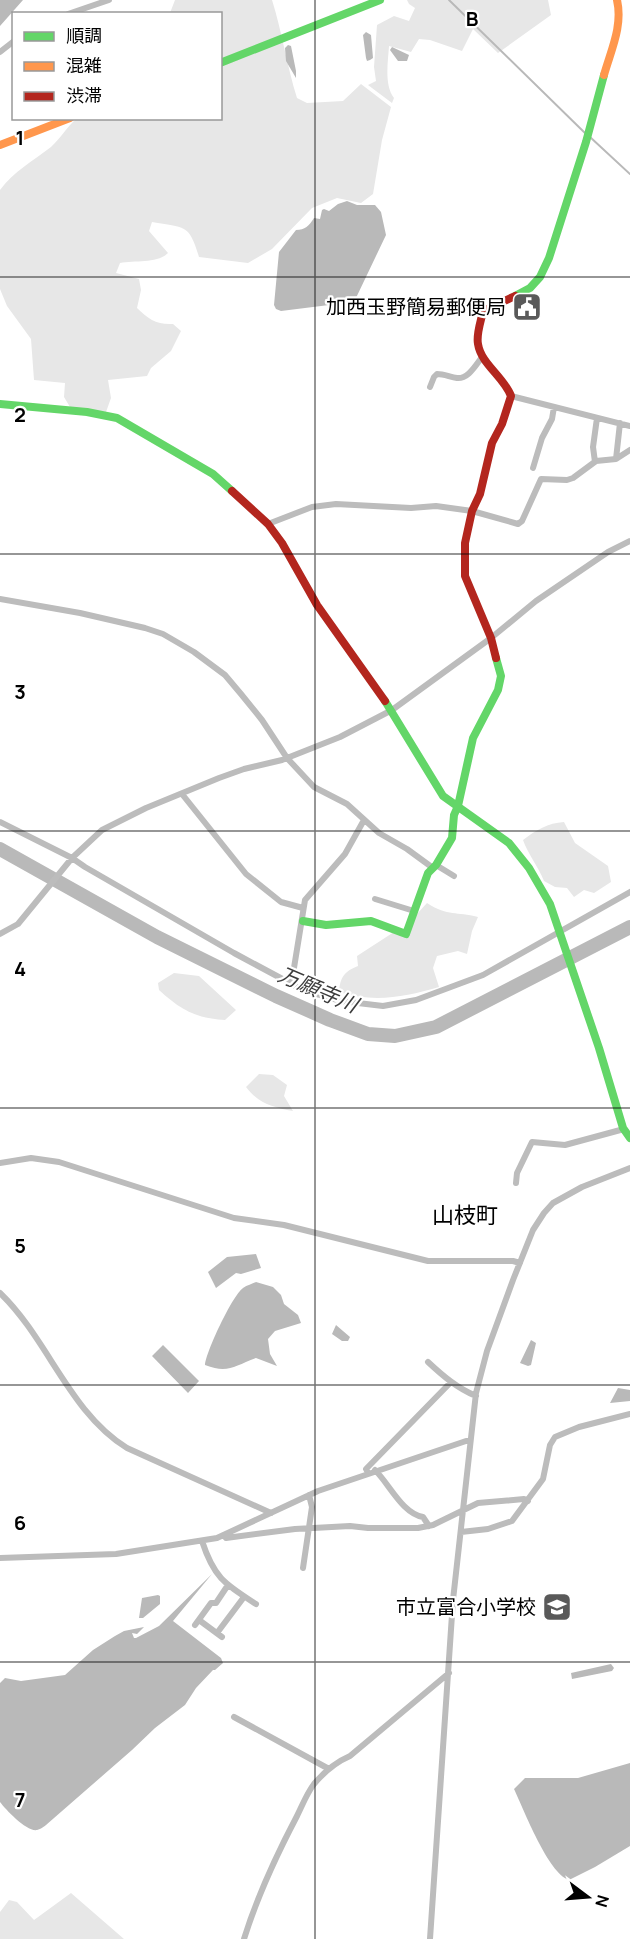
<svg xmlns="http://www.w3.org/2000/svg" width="630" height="1939" font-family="Manrope,'Noto Sans JP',sans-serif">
<rect width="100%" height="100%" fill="#fff"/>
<path fill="#e7e7e7" d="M175 0H272C282 32 287 66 297 98L307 103 343 101 361 84 391 107 382 140 373 194 361 203 337 198 312 208 272 249 248 263 199 257C189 223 185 228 152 222L149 231 168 253C157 264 135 260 120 263L116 273 139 279 141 290 137 308C148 319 157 325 173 324L181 331 171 351 151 368 147 376 108 380 111 398 106 412 70 407 64 397 65 383 34 380 31 339 7 306 0 289V190C14 171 33 161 51 147 59 140 67 127 76 119L220 118V14L170 13Z
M407 0H548L551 15 498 53 473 29 462 51 430 40 419 39 411 52 389 46C388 62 384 85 394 98L392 103 368 85 376 81 374 67 377 25 394 16 409 21 415 8 409 4Z
M564 822 575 843 608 866 611 882 594 893 584 890 574 897 567 888 555 887 544 881C538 866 528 854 523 840 536 830 548 823 564 822Z
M427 903C449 917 456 911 478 917L472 931 467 954 458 951 437 956 433 968 439 987C405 997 374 1003 339 992 340 977 345 971 358 966L357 956 394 932 408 938 416 915Z
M174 973 199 976 236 1010 225 1020C195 1018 181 1010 159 990L158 983Z
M259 1074 273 1075 287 1085 284 1096 293 1111C273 1107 259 1104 246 1087Z
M71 1893 124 1939H0V1912L9 1900 17 1902 34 1920Z"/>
<path fill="#b9b9b9" d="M0 0H23L0 26Z
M366 32 371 35 373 58 370 60 367 61 366 58 363 35Z
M288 45 291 46 296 71V78L286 61 285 48Z
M392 47 409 55 407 61H398L390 50Z
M347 201 357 205H375L381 212 386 235 355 300 353 302 281 311 276 309 274 305 279 252 296 230C305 230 309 226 314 218L320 219 322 210 324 209 329 211 338 204Z
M256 1254 261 1268 241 1274 236 1273 216 1288 208 1272 227 1257Z
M256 1282 273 1287 281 1295 284 1304 298 1315 301 1323 275 1331 268 1339 270 1354 277 1366 256 1358C234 1366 228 1374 205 1365 206 1352 232 1296 243 1288 247 1285 252 1284 256 1282Z
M336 1325 350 1337 348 1341H342L332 1334Z
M531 1340 536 1343 531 1365 528 1366 520 1363Z
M163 1345 199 1381 188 1393 152 1356Z
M618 1388 630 1390V1401L610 1403Z
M212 1574 173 1621 221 1658 223 1663 215 1670H213L196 1688 185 1705 155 1728 132 1750 46 1825C45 1826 39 1830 37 1830 27 1832 6 1810 0 1802V1683L5 1678 21 1681 65 1675 93 1650 115 1636 124 1631 144 1627 137 1634 132 1633 134 1638H136L159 1626Z
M158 1595 160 1596V1604L143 1618H139L142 1598Z
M611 1664 614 1668 612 1671 572 1679 571 1673Z
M630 1763V1846L595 1867 569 1880C548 1873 524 1810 514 1789L525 1778H578Z"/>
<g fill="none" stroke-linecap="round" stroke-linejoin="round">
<path stroke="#b9b9b9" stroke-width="2" d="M449 0 586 134
M590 137 630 174"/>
<path stroke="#b9b9b9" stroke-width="14" d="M0 849 157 937 276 996 330 1020 368 1034 395 1036 436 1027 630 927"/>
<path stroke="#bcbcbc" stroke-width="6" d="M68 14 109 0
M0 52 14 41
M430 387 434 377 437 374C444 374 450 377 457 378 469 379 476 364 483 356
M511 396 630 426
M616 459 620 423
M595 462 593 447 597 418
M533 468 542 438 552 419 554 407
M268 524 312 507 336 504 411 508 436 506 472 511 518 524 522 521 541 479 567 480 573 478 596 461 616 459 630 450
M0 599 80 613 145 628 163 634 194 652 225 675 241 694 262 720 287 758 314 787 347 804 379 833 407 849 433 868
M182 794 246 874 281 902 303 908
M0 822 72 858 85 867 234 953 303 990 341 1001 383 1006 416 1000 483 975 630 892
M436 865 454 876
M375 899 414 911
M0 934 18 924 72 858 102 830 146 808 219 778 244 769 282 760 340 737 392 710 491 638 536 601 608 552 630 541
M289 983 293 974 305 900 345 854 364 820
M0 1163 31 1158 59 1162 234 1218 284 1225 428 1261H513L520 1263
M516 1183 517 1173 532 1142 565 1145 624 1129
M0 1293C48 1339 69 1412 127 1448L271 1513
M428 1362C443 1376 457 1388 476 1396
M375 1470C390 1485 402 1513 423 1517L429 1526
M368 1473 366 1469 451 1382
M461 1532 488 1529 512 1521 543 1479 550 1445 555 1437 579 1427 630 1414
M224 1535 226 1538 295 1529 350 1526 368 1528H418L433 1525 478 1503 524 1499 528 1501
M202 1541C214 1578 225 1584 256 1604
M0 1558 116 1554 217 1538 318 1491 466 1441H469
M303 1568 312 1507 309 1495
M199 1620 222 1637
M195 1625 211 1603H216L228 1585
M217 1633 244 1597
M234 1717 329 1769
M244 1939C257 1897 276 1856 297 1816 302 1806 307 1793 314 1784 324 1772 336 1762 350 1756L449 1673
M430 1939 453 1600 476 1393 487 1351 513 1280 533 1230 544 1213 553 1203 582 1187 630 1168"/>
<path stroke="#63d668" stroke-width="8" d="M220 63 380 0
M515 296 530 288 540 277 549 258 586 142 604 75
M0 404 87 412 117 418 213 474 232 491
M385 701 443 796 509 843 529 868 550 904 599 1048 623 1128 630 1138
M303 921 326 925 371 921 406 934 428 873 436 865 452 838 454 815 458 806 473 738 498 690 501 676 496 658"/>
<path stroke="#ff974d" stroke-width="8" d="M604 75C611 50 623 26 617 0
M0 145 70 118"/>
<path stroke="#b3261e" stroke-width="8" d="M232 491 268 524 282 543 317 605 385 701
M496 658 491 638 465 576V543L472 511 480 494 492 443 502 424 511 396C504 377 481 364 478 344 476 334 481 321 483 311L515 296"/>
</g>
<path fill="none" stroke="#000" stroke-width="1.5" stroke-opacity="0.55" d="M315 0V1939M0 277H630M0 554H630M0 831H630M0 1108H630M0 1385H630M0 1662H630"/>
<defs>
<g id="civic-square" transform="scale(1.5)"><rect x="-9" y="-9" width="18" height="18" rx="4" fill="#595959" stroke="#fff"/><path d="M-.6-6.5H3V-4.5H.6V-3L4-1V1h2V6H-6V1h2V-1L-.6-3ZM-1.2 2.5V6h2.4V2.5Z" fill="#fff"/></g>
<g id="school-square" transform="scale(1.5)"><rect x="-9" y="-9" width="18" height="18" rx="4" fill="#595959" stroke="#fff"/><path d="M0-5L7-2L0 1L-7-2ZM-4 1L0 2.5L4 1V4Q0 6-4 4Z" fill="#fff"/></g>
</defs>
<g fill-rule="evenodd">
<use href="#civic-square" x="527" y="307"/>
<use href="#school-square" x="557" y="1607"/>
</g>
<g text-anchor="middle" stroke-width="4.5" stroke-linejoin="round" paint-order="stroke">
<g font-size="20" fill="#000" stroke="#fff" text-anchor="end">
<text x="506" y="314">加西玉野簡易郵便局</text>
<text x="536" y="1614">市立富合小学校</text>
</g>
<g font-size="21" font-style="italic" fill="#3c3c3c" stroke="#fff">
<text transform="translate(318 990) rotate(23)" y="7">万願寺川</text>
</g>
<g font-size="22" fill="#000" stroke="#fff">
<text x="465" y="1223">山枝町</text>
</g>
</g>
<g font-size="20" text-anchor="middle" font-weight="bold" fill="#000" stroke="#fff" stroke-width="4.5" stroke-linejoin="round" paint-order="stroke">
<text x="472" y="26">B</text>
<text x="20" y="145">1</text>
<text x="20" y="422">2</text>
<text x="20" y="699">3</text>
<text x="20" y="976">4</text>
<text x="20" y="1253">5</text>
<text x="20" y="1530">6</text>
<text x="20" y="1807">7</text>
</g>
<rect x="12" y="12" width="210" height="108" fill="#ffffff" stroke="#999999" stroke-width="1.5"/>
<rect x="24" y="32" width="30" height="9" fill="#63d668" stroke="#999999" stroke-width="1.5"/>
<text x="66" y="42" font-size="18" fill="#000000">順調</text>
<rect x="24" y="62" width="30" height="9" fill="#ff974d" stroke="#999999" stroke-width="1.5"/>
<text x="66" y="72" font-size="18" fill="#000000">混雑</text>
<rect x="24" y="92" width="30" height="9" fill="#b3261e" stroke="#999999" stroke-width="1.5"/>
<text x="66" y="102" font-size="18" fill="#000000">渋滞</text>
<g transform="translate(588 1897) rotate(106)" stroke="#ffffff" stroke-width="4.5" paint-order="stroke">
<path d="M0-4.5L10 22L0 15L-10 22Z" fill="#000000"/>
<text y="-9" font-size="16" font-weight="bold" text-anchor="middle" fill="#000000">N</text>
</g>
</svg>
